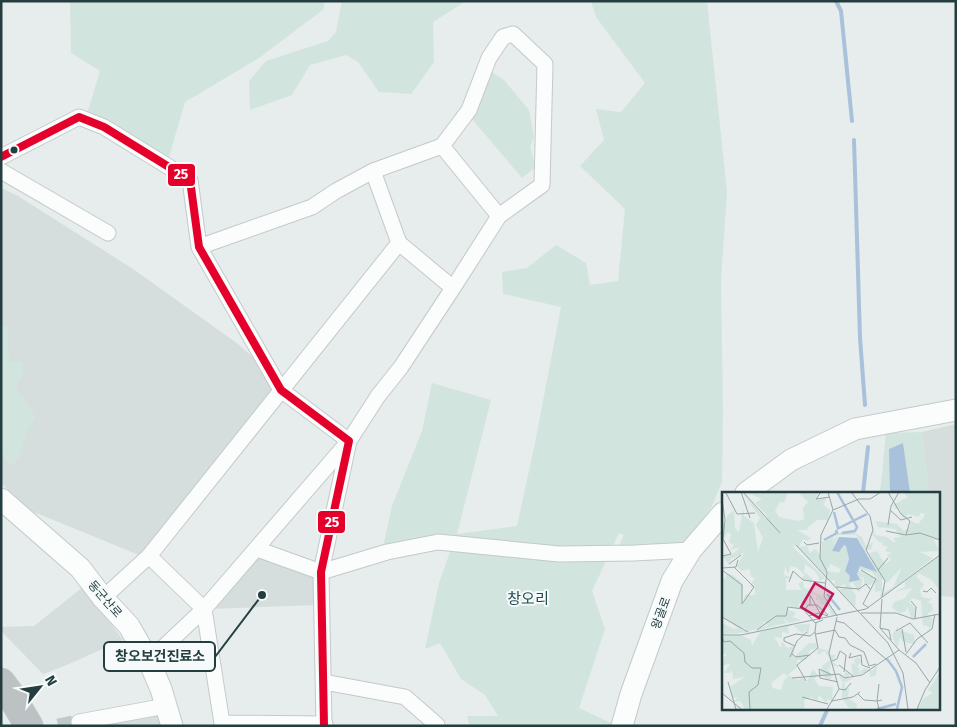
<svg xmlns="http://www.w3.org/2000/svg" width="957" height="727" font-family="'Fira Sans','Noto Sans KR',sans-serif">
<rect width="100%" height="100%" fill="#e7ecec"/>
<path fill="#d5dddd" d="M1 188 18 196 133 269 238 344 257 361 274 389 192 492 139 555 29 510 1 483Z
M956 424V597L941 596 938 572V493H929L922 432Z
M257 554 320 574 316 605 210 609Z
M83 587 123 640 62 667 43 674 1 631V627L34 626Z
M161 702 166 726H87Z"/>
<path fill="#d1e5de" d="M70 1H324V9L259 58 185 102 168 160 87 114 100 71 71 53Z
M342 1H466L433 22 434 62 411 94 379 92 358 62 346 55 310 65 292 95 250 110 249 81 266 61 328 41 336 32Z
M591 1H707L727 192 721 280 723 412 722 482 711 508 687 542 669 546 617 550 624 535 619 533 592 591 605 629 579 708 613 724 612 726H470L467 716H498L485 695 461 679 440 643 425 649 439 583 456 535 383 547 392 506 422 431 432 383 491 400 457 534 517 526 535 443 561 307 503 294 502 272 527 268 556 245 586 263 590 285 618 281 625 209 580 166 604 140 596 109 621 112 645 83 596 17Z
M490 71 504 80 529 110 534 137 530 147 536 167 522 178 472 119Z
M1 325 8 327 9 362H22L24 372 16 387 36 418 29 427 19 457 11 467 1 452Z
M922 432 929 493H880L886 433Z"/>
<path fill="#a9c1da" d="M903 443 910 493H890L889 449Z"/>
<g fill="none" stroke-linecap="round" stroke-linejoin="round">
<path stroke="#a9c1da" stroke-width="4" d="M836 1 841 11 852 121
M854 140 860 338 865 405
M863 493 868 447
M820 726 828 708"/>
<path stroke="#c0c9ca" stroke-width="15" stroke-dasharray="15 8" stroke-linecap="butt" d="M58 726 79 722"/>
<g stroke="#c4c9c9" stroke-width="17">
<path id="street" d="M442 146 499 216
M1 157 79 117 104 127 190 180 199 247 281 390 349 441 321 572 324 726
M1 171 108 233
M373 171 399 243 453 288
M257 549 321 572 387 552 438 542 559 554 634 553 691 550
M149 556 204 609 222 723 325 724
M103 598 149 556 399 243
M149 661 204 609 349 441 378 396 401 367 453 288 499 216 542 185 545 64 513 34 503 37 489 58 469 110 442 146 373 171 336 191 312 207 199 247
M324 682 405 697 437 725
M79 722 166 706"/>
</g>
<g stroke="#c3caca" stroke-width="23">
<path id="secondary" d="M746 493 791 460 855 429 956 410
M1 499 80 568 103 598 129 626 149 661 161 689 172 726
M622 726 631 694 672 581 691 550 723 513"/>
</g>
<g stroke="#c2caca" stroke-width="29">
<path id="highway" d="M1 682 10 694 29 726"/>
</g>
<use href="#street" stroke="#fbfcfc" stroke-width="15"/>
<use href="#secondary" stroke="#fbfcfc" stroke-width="21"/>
<use href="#highway" stroke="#bcc2c3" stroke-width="28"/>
<g stroke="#f6fafa" stroke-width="11">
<path id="bus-1" d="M1 157 79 117 104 127 190 180 199 247 281 390 349 441 321 572 324 726"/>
</g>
<use href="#bus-1" stroke="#e4002b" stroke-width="8"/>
</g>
<circle fill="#243e40" stroke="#f6fafa" stroke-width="2" cx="14" cy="150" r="4.5"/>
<g text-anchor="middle" stroke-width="4" stroke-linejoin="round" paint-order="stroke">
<g font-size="12" fill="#243e40" stroke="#f6fafa">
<text transform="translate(105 599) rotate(49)" y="4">동군산로</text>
<text transform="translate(661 613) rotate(-70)" y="4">왕골로</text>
</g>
<g font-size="15" fill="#204d52" stroke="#f6fafa">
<text x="528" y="604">창오리</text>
</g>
</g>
<g transform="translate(722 492)">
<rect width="218" height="218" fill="#e7ecec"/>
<path d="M20 0 44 27 45 24 33 11 40 7 24 0H66L62 11 58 10 53 19 57 25 76 29 82 27 81 16 86 10 76 0H97L93 7 105 6 101 13 108 18 106 28H95L85 36 86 38H75L89 46 85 49 81 47 77 55 85 54 88 61 93 57 99 63 100 50 112 45 110 52 115 43 119 40 129 39 140 45 144 54 151 50 149 58 144 57V60L134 43H116L110 59 117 60 122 53 124 54 127 67 123 79 128 84V90L138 88 135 84 136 78 155 87 150 80 136 77 140 73 154 79 145 62 151 70 148 61 155 59 163 72 169 68 165 63 170 61 163 59 166 55 160 53 161 49 158 51 150 43 152 38 153 43 165 45 171 50H174L171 46 179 45 173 37 156 35 153 29 175 32 182 39 188 35 189 29 196 32 201 26 203 22 198 21 197 25 185 22V26L180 25 178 17H173L171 13 186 5 180 0H217V47L200 43 216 48H212L217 59 197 60 211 66 158 107 159 99 153 100V89L148 93 142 92V86L138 84 141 87 137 101 130 89 128 93 134 104 133 115 117 98 124 95 122 92 116 96 112 92 113 88 108 89 104 85 106 79 117 81 119 77 108 72 103 83 74 53 71 55 103 86 98 89 94 80 83 72 82 80 91 87 87 94 88 90 79 86 83 83 75 76 69 74 66 82 63 75 62 83 71 86 64 87V98H80L76 92 81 89 82 96 101 104 115 122 110 123 106 115 95 110H99L93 107 95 104 86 100 85 113 77 111 76 116 66 113V118L74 120 71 125 79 128 67 131 61 126 64 131 32 139 46 133 41 129 42 132 35 137 25 139 22 135 19 138 30 140 0 142V131L12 137 16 136 0 125V84L3 87 5 81 12 84 21 92 20 114 24 102 28 103 30 100 28 103H33V95L30 91 32 97 28 94 33 86 29 85 28 77 19 79 15 74 22 61 9 67 7 72 0 64 10 62 19 55 8 58 12 53 7 50 9 42 6 40 2 46 0 42V26L3 36 5 24 12 18 13 36 17 41 21 16 22 24 32 31 36 60 41 46 34 33 38 26ZM180 75 171 95 160 102V85L165 91ZM217 64 218 99 210 88 196 81 194 84 202 93 198 98 200 105 210 107 205 111 210 112 211 118 205 122 211 127 209 136 205 139 208 135 201 133 199 109 190 106 187 110 193 116V127L189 126 185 114 184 119 178 121 170 116 172 110 183 106 190 96 172 100 183 95V90ZM88 132 86 143 83 138 81 142 71 133 66 135 67 142 60 140V146L52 145 59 156 60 149 65 156 73 154 71 166 87 151H95L94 155 106 159 108 156 107 163H114L110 169 118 175 112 174 109 169 108 177 105 176 111 184 107 188 98 182 101 173 108 168 103 159 95 163 96 156 88 158 84 168H75V175L66 183 76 188 81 185 84 191 91 177 96 183 92 187 97 194 111 195 110 209 106 207 104 211 97 203 95 209 89 205 82 208 83 217H19L15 214 22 217 21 213 18 209 12 210 16 205 11 206 8 195 23 185 11 187 10 178 8 181H2L9 171 0 174V166L5 163 0 161V144H21L29 148 30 154 38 140 67 133ZM62 181 66 185 62 188 59 198 51 196 49 191ZM177 133 174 141 177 138 192 143 193 152 181 150 178 145 175 156 170 143ZM136 165 140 169 135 175 138 176 136 181 143 176 150 179 155 174 154 183 148 185V179L131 184 129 171 133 173 132 168ZM123 180 128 182 125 187H130L122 191 123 196H127L126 206 135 212 134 217 126 215 120 206V191L123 188 120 190 117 183 119 181 121 187ZM217 182V217H195L202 206 211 201 206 198Z" fill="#d1e5de" fill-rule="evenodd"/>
<path d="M117 45 135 46 155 80 138 74 135 82 138 88 127 90 128 84 123 79 127 67 124 54 122 53 117 60 110 59Z" fill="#a9c1da"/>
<path fill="none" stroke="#a9c1da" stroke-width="2.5" d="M115 0 135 35 133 39 120 41M112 20 116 36M115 37 145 22M102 48 115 41 114 38M105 102 118 118M191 165 204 152M165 167 174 179 180 195 175 217M155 217 174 212"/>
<path fill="none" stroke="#99a6a7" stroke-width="1" d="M19 0 28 26M21 0 58 41M99 0 94 7 108 5M106 0 111 18M129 0 148 24 151 38 144 58 163 89 160 105M166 0 179 22 188 29 184 43 198 41 218 48M4 1 15 22 33 21M0 7 3 28 0 56M169 19 179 28 190 25M166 33 169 14 177 0M164 39 184 43M82 50 85 53 97 51M74 53 166 151 181 181 186 217M0 64 9 62 1 47M7 72 19 63M0 76 14 75 16 68M0 78 20 93V112L32 95 12 75M139 78 154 87 141 112 147 116M156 78 166 66M67 90 71 79 81 88 103 91M114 95 137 97 144 92 148 97M201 99 205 100 209 96 214 101M160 107 158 136 177 158 194 171 208 191M189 109 194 115 193 127M88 114V103L98 121M83 118 86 113H95L106 123M139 121H174L191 127 218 122M87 124 97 121 106 124M115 124 102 104 105 80 98 66 99 43 111 18 137 7H148L159 0M0 125 26 140M114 129 122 131 165 168M188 131 206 151M158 136 167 138 169 148M180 137 184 160M35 138 54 124H64L66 115 81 117 93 131 101 128M174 139 188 131M94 142 113 138 117 145 123 146 128 153 142 160 147 174 154 172M0 143H19L144 117 218 63M0 145 2 150 8 149 22 161 23 170 30 176H39L36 193 27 200 28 217M73 154 62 149V146L74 142 88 144 93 140 94 131M129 161 127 166 139 163 140 173 148 176M70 162 74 165 88 163M184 162 195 147 210 137 213 122M68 165 75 149 85 140M110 169 115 167 118 159 124 163 122 180M117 173 131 184M108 182 97 177 98 186 116 190M70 186 117 182 123 186 140 183 177 158M84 189 75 173 96 156 93 140M6 190 14 217M157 192 155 209 160 208M117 197 123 198 129 191M0 201 19 217M136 202 142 208 155 209 157 217M80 205 106 212M110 209 131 205 138 200M105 217 117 197 107 161 115 125M195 217 203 198 218 175"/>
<path fill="#c2185b" fill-opacity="0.15" stroke="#c2185b" stroke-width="2.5" d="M93 91 111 102 97 126 79 115Z"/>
<rect width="218" height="218" fill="none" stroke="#243e40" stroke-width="2.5"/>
</g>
<path fill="none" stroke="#243e40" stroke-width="2" d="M262 595L215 657"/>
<circle fill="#243e40" stroke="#f6fafa" stroke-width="2" cx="262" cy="595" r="5"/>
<rect fill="#f6fafa" stroke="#243e40" stroke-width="2" x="104" y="642" width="111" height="29" rx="5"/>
<g font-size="14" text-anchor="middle" font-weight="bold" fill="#243e40">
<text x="160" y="661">창오보건진료소</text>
</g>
<g stroke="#f6fafa" stroke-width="2">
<rect x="167" y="163" width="29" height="24" rx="5" fill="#e4002b"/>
<rect x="317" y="510" width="29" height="24" rx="5" fill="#e4002b"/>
</g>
<g font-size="14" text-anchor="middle" font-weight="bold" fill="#fff">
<text x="181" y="179">25</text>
<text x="332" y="527">25</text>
</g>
<rect width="957" height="727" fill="none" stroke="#243e40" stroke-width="5"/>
<g transform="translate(40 687) rotate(60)" stroke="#f6fafa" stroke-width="4" paint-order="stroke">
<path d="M0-4L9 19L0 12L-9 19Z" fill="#243e40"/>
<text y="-8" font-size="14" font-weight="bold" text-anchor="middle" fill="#243e40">N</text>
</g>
</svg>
